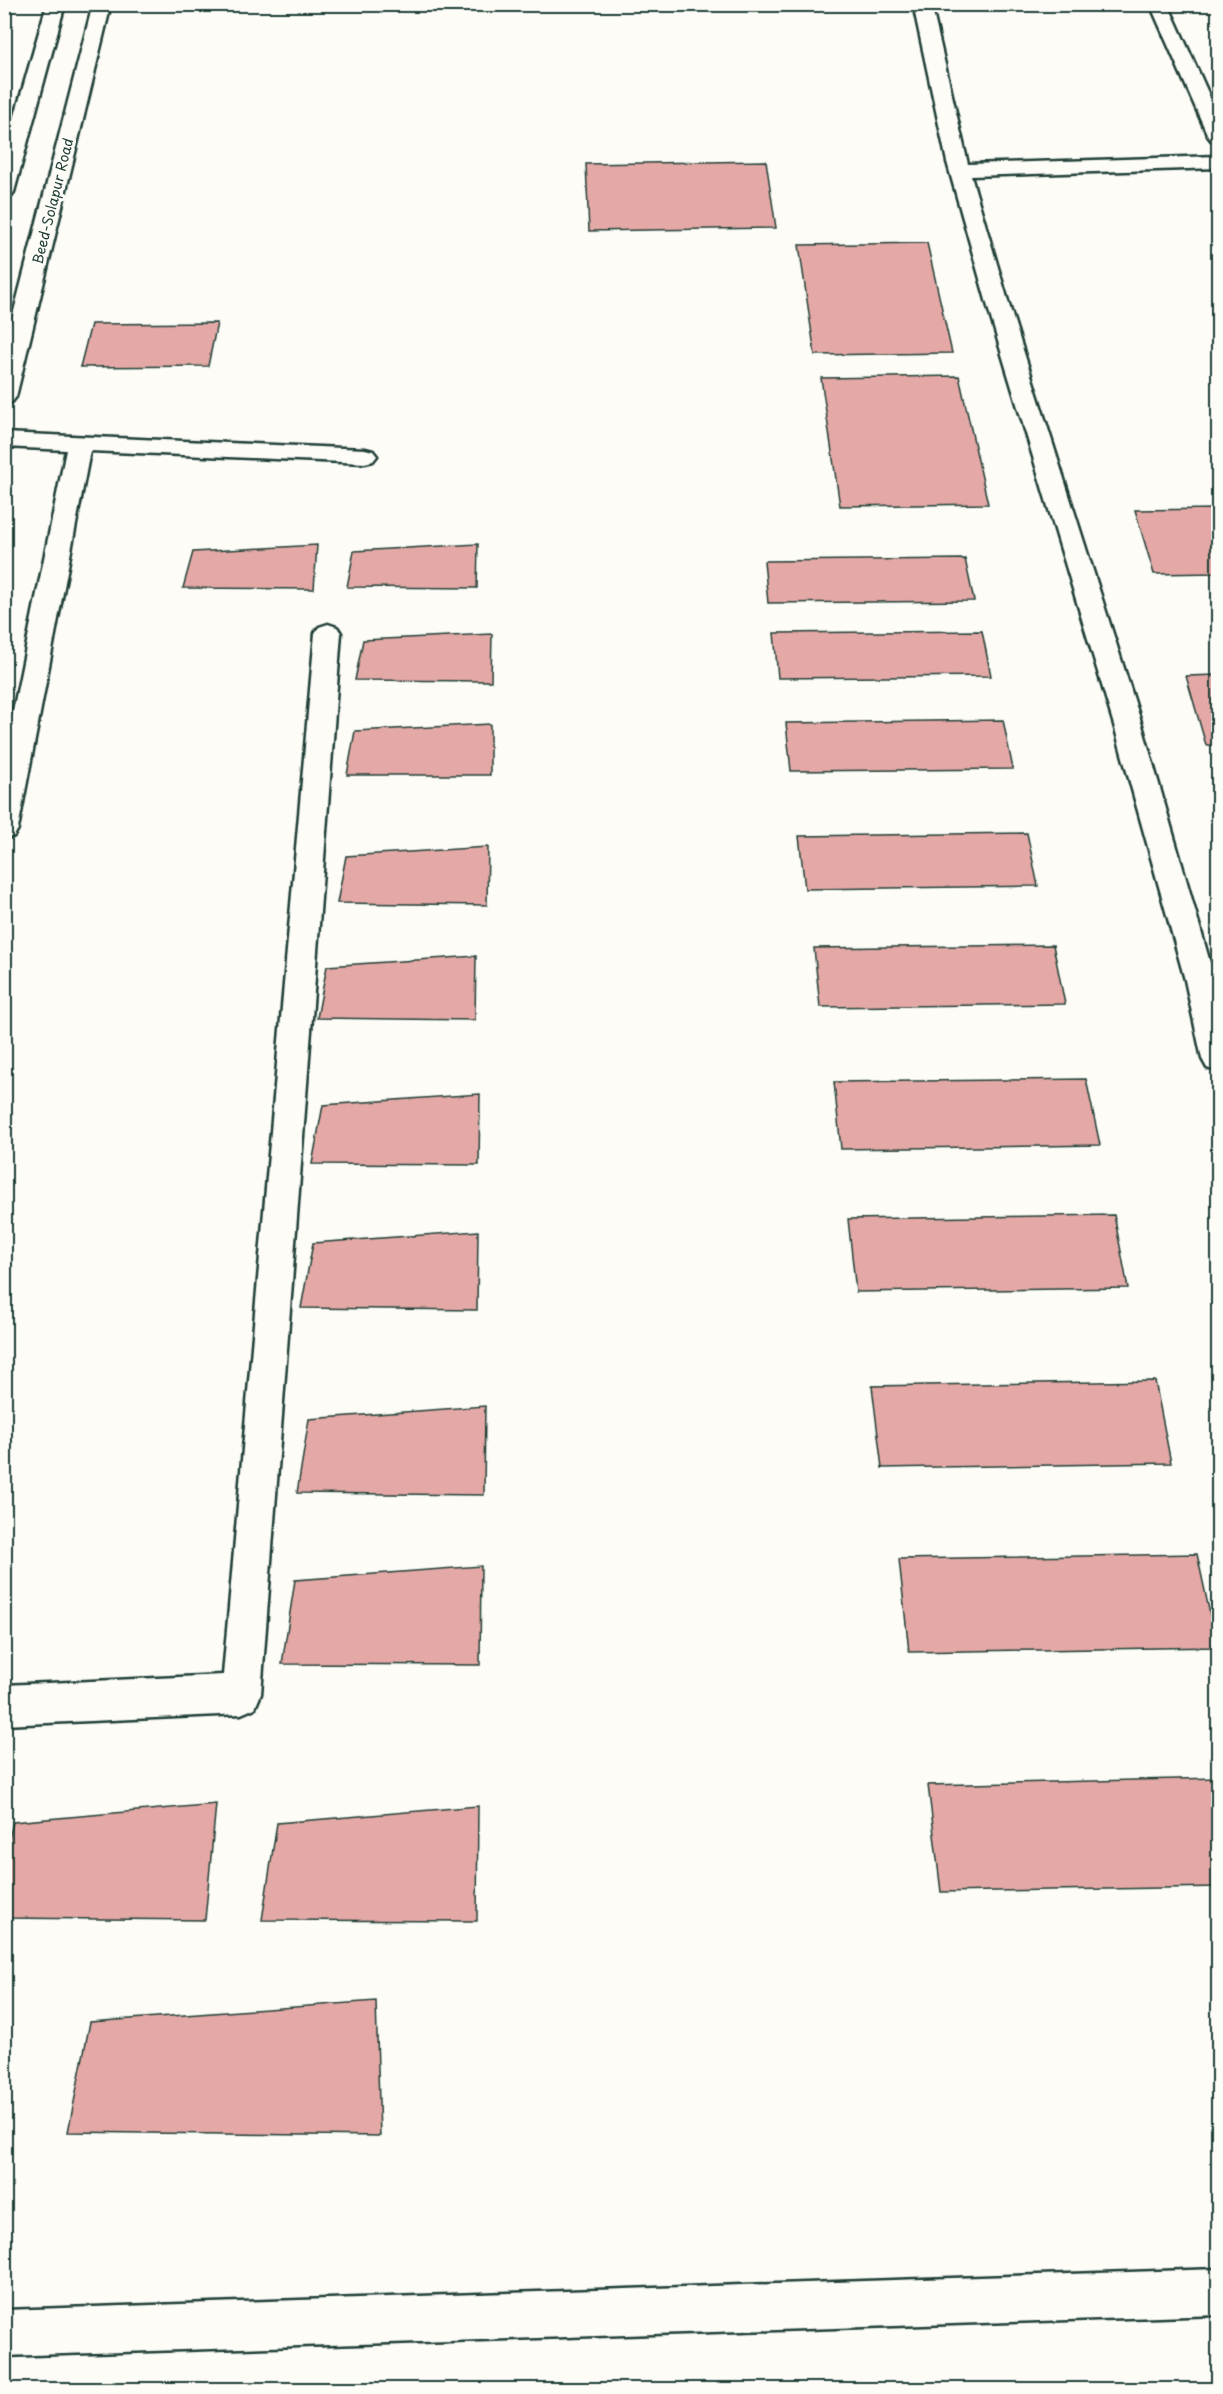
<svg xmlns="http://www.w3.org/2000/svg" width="1223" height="2394" font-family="'Playpen Sans',sans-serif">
<rect width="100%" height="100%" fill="#fdfcf7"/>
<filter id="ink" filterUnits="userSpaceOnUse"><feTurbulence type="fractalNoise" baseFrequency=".0167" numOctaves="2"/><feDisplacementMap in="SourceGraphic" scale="12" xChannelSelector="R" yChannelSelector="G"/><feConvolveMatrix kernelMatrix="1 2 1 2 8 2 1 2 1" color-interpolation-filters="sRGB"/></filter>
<g filter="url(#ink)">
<path fill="#e4a9a6" stroke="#1f3d34" stroke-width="1.5" d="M766 161 776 228 589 231 586 164Z
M927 243 952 353 815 355 799 245Z
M217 323 208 366 80 367 91 324Z
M959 376 988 504 840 506 821 378Z
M1218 509V573L1154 574 1135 510Z
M478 544 477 588 347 587 354 551Z
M317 545 314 589 183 588 193 552Z
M965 559 974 601 768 603 764 561Z
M982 631 991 676 778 678 774 633Z
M492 634 491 681 355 680 363 640Z
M1218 675V745H1206L1186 676Z
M1003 720 1013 769 791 771 786 723Z
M490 724V775H347L355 731Z
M1027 833 1038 886 805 889 799 836Z
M488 847 487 905 337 903 346 856Z
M1053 945 1065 1004 820 1007 814 948Z
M476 956 475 1020 317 1018 327 966Z
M1086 1079 1100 1145 841 1149 834 1082Z
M480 1094 479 1165 312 1164 323 1105Z
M1114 1215 1128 1288 856 1292 848 1219Z
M478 1231 477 1310 301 1308 313 1243Z
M1155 1381 1171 1463 882 1468 872 1386Z
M485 1406 484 1495 297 1493 309 1419Z
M1197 1554 1217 1647 909 1652 899 1559Z
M481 1566 480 1665 282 1664 295 1580Z
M1218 1778V1887L941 1892 928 1785Z
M216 1804 205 1920 4 1918V1858L13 1822Z
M478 1806 477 1921 262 1920 277 1823Z
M376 2001 380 2136 68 2132 90 2022Z"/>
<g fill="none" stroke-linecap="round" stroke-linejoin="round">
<g stroke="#1f3d34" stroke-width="5">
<path id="minor" d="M913 4H931L968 164 1218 156V168L971 176 1013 318 1142 725 1215 980 1218 994V1072L1207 1068 1202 1059 1185 980 1114 725 991 318 947 162Z
M1150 4H1168L1218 115V142L1211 140 1208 136Z
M4 433 365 449 373 451 377 456 373 461 365 463 90 451 18 829 14 836 4 839V756L66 450 4 447Z
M328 624 337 627 341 633 261 1694 255 1708 241 1714 4 1725V1685L223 1675 315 633 319 627Z
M1218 2269V2315L4 2356V2310Z"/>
</g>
<g stroke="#1f3d34" stroke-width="5">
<path id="secondary" d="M47 4H65L14 192 11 196 4 198V154Z
M93 4H111L16 397 12 402 4 404V350Z"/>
</g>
<use href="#minor" fill="#fdfcf7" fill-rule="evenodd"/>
<use href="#secondary" fill="#fdfcf7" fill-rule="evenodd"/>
</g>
</g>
<g text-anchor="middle" stroke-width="6" stroke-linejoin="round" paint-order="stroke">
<g font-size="14" fill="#1f3d34" stroke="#fdfcf7">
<text transform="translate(53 201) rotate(-76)" y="5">Beed-Solapur Road</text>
</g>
</g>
<rect width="1223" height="2394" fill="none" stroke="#fdfcf7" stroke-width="24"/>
<rect x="12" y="12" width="1199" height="2370" fill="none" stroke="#1f3d34" stroke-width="2" filter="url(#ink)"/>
</svg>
